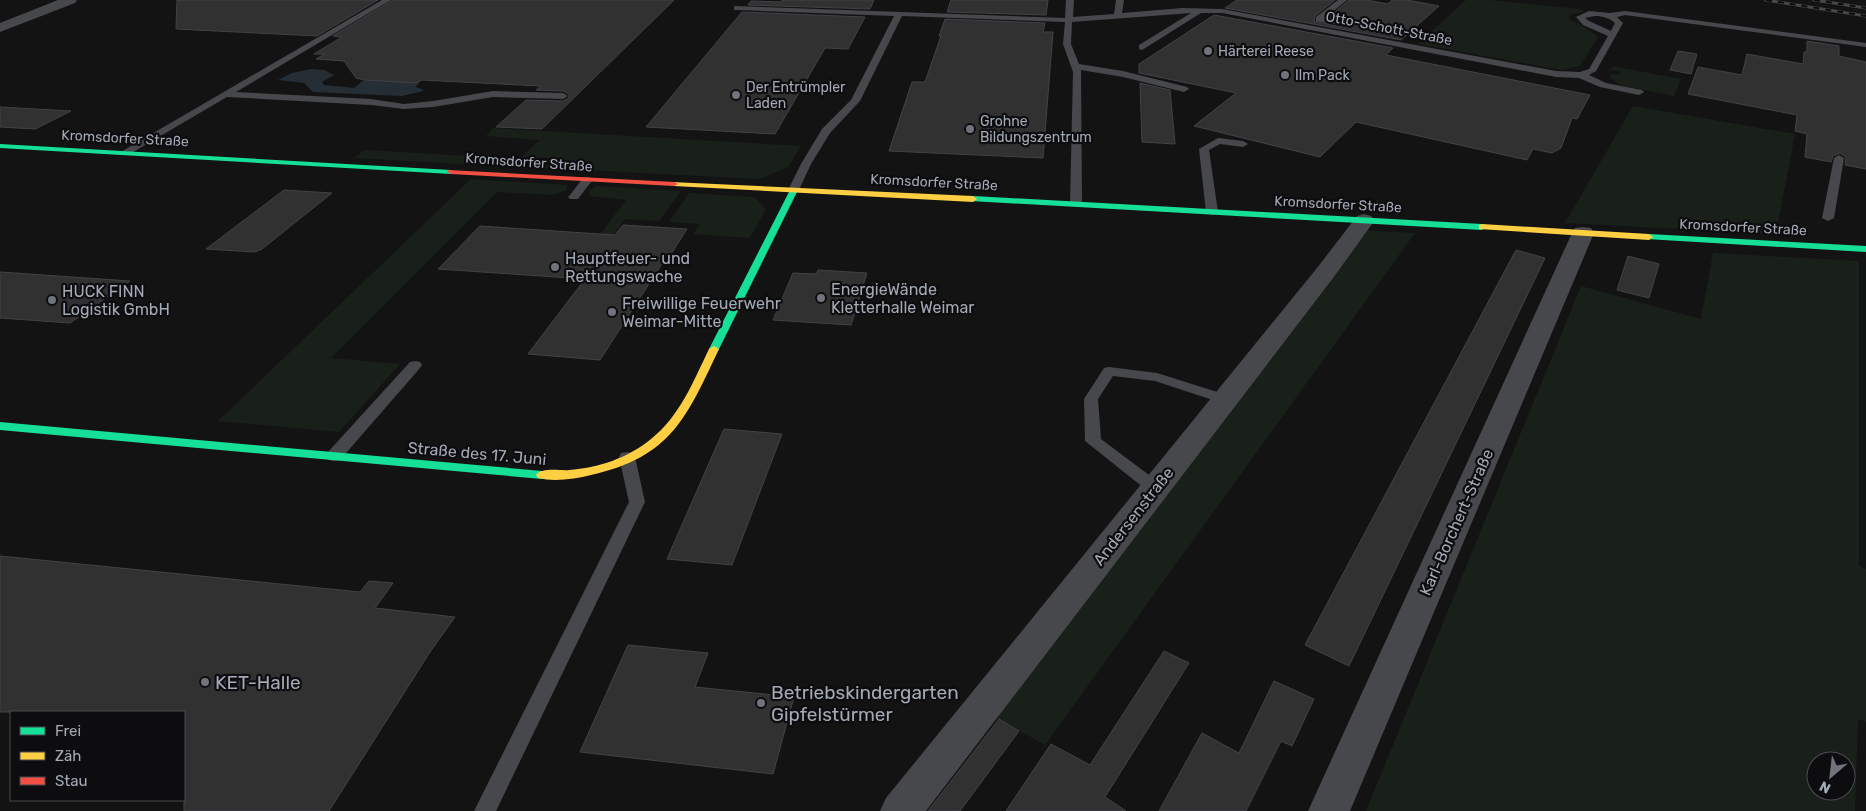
<svg xmlns="http://www.w3.org/2000/svg" width="1866" height="811" font-family="Rubik,sans-serif">
<rect width="100%" height="100%" fill="#131313"/>
<path fill="#19201a" fill-rule="evenodd" d="M1466 0H1490L1579 9 1584 11 1569 15V19L1588 29 1598 37 1580 66 1562 70 1418 44Z
M1612 66 1681 79 1674 96 1621 85 1610 78 1611 74 1620 75V71L1611 70Z
M1633 106 1795 134 1776 234 1565 223Z
M493 128 801 146 788 167 759 179 544 168 554 158 522 157 539 140 486 136Z
M364 150 524 159 516 167 354 158Z
M471 179 567 185V190L553 195 497 192 331 358 400 364 339 432 218 421Z
M596 186 681 191 659 221 625 219 612 237 599 236 626 200 590 196 588 191Z
M689 193 754 197 766 209 750 238 693 234 700 224 669 222Z
M1356 230 1415 233 1045 745 997 718Z
M1713 253 1859 261V566L1866 569V722L1858 719 1855 811H1366L1581 286 1701 319ZM1816 761H1846V791H1816Z"/>
<path fill="#262e35" d="M311 69 324 70 334 75 322 82 324 85 354 88 364 80 418 83 416 87 424 90 423 91 402 96 313 92 304 83 278 80 292 73Z"/>
<path fill="#313132" stroke="#424347" d="M177 0H378L317 36 176 29Z
M393 0H674L542 129 496 127 526 100 563 101 569 98V94L563 91 536 90 541 86 421 80 418 83 365 80 356 78 344 61 316 59 325 54H314L342 37 333 36Z
M782 0H874L870 9 748 5 751 1 782 2Z
M951 0H1048L1046 15 947 12Z
M1237 0H1335L1315 16 1314 21 1341 27 1343 25 1342 20 1329 17 1349 0H1366L1388 4 1392 0H1407L1439 6 1401 40 1225 8Z
M742 12 865 17 848 49 825 48 775 134 646 127Z
M1214 15 1393 48 1386 55 1590 95 1577 119 1572 118 1561 148 1552 153 1533 149 1527 160 1356 122 1320 157 1194 126 1236 93 1139 73V64Z
M945 19 1045 23 1043 32H1053L1043 158 889 151 912 82H925L941 36H939Z
M1807 41 1839 46V56L1866 62V169L1845 165 1846 157 1840 153 1833 156 1831 162 1805 157 1807 134 1795 131 1797 115 1688 94 1698 67 1742 75 1747 54 1803 64 1804 52H1807Z
M1678 51 1697 54 1691 74 1670 70Z
M1140 83 1170 90 1175 144 1142 142Z
M0 107 71 111 35 129 0 127Z
M284 190 332 193 262 249 255 252 206 249Z
M623 225 687 229 668 259H665L600 360 528 354 585 279 438 269 480 226 615 235Z
M1516 250 1545 258 1349 666 1305 645Z
M1628 256 1659 264 1649 298 1617 290Z
M818 270 867 273 851 325 773 320 793 273 816 274Z
M0 272 130 281 70 323 0 318Z
M724 429 782 434 732 565 667 559Z
M0 556 360 592 369 581 393 583 375 608 455 617 430 652 329 811H184V712H0Z
M628 645 708 653 695 687 794 697 773 774 580 752Z
M1164 651 1189 663 1105 797 1126 811H1006L1051 744 1090 765Z
M1274 681 1314 699 1292 746 1281 741 1246 811H1159L1202 733 1239 753Z
M999 719 1019 731 960 811H928Z"/>
<g fill="none" stroke-linecap="round" stroke-linejoin="round">
<path fill="#47484c" fill-rule="evenodd" d="M382 0H391L236 92 371 99 404 104 433 101 493 91 563 93 568 96 563 99 493 97 433 107 404 109 371 105 227 97 128 155H120L119 153Z
M1066 0H1074L1073 17 1114 14 1116 0H1124L1122 13 1183 8 1222 9 1556 71 1580 72 1589 69 1608 36 1583 25 1576 17 1589 11 1610 13 1625 11 1866 43V47L1625 15 1617 17 1623 23 1596 71 1589 75 1606 83 1642 90 1644 92 1639 95 1600 87 1579 78 1556 77 1222 13H1201L1142 50 1139 49V45L1191 13 1072 22 1071 44 1079 64 1123 71 1187 87 1189 89 1184 92 1123 77 1081 70 1082 204 1076 207 1070 204 1073 72 1063 44 1065 22 902 16 860 101 830 133 811 164 798 192H790L788 190 801 164 822 129 851 100 894 16 737 10H734V6L1065 18ZM1595 16C1603 16 1609 18 1615 23L1611 31 1589 21 1585 18Z
M1338 0H1347L1325 18 1341 21V25L1316 21V17Z
M1218 138 1243 141 1248 144 1243 147 1220 144 1209 150 1218 212 1212 215 1206 212 1199 149Z
M1839 155 1844 158 1834 218 1828 221 1822 218 1834 158Z
M587 177 591 178 592 180 591 182 578 199H570L568 197 570 195 583 178Z
M415 361 420 362 422 365 420 368 340 460 334 461 328 460 326 456 328 452 410 362Z
M1109 367 1157 373 1230 396 1232 399 1230 402 1225 404 1155 381 1113 376 1098 399 1101 439 1161 484 1163 488 1161 492 1155 494 1149 492 1085 441 1084 399 1104 368Z
M627 452 633 453 635 457 645 502 496 811H474L629 502 619 457 621 453Z"/>
<path fill="#47484c" fill-rule="evenodd" d="M58 0H77L75 3 0 32V23Z
M1364 214 1371 216 1375 220 1333 278 926 811H880L886 798 1317 268 1357 216Z
M1583 227 1591 228 1594 233 1350 811H1308L1572 233 1575 228Z"/>
<path fill="#16e098" fill-rule="evenodd" d="M0 144 451 170 455 172 451 174 0 148Z
M791 188H797L798 190 719 349 718 351H710L709 349Z
M973 196 1482 224 1486 227 1482 230 970 201V197Z
M1649 234 1866 246V252L1646 239 1645 237Z
M0 422 542 471 548 475 542 479 0 430Z"/>
<path fill="#ffcf43" fill-rule="evenodd" d="M671 182 973 196 977 199 973 202 674 186H671Z
M1482 224 1649 234 1653 237 1649 240 1479 229V225Z
M714 346 719 349C687 416 672 457 591 475 575 479 554 482 538 478L536 475C542 467 560 471 569 470 598 468 628 458 651 439 680 416 693 382 709 349Z"/>
<path fill="#f24e42" fill-rule="evenodd" d="M448 170 674 182 678 184 674 186 451 174 447 172Z"/>
<g stroke="#47484b" stroke-width="3">
<path id="rail" d="M1766 0 1866 16
M1814 0 1866 8"/>
</g>
<use href="#rail" stroke="#0d0d0f" stroke-width="2" stroke-dasharray="6" stroke-linecap="butt"/>
</g>
<g fill="#71747c" stroke="#0d0d0f" stroke-width="2">
<circle cx="1208" cy="51" r="5"/>
<circle cx="1285" cy="75" r="5"/>
<circle cx="736" cy="95" r="5"/>
<circle cx="970" cy="129" r="5"/>
<circle cx="555" cy="267" r="5"/>
<circle cx="821" cy="298" r="5"/>
<circle cx="52" cy="300" r="5"/>
<circle cx="612" cy="312" r="5"/>
<circle cx="205" cy="682" r="5"/>
<circle cx="761" cy="703" r="5"/>
</g>
<g text-anchor="middle" stroke-width="4.5" stroke-linejoin="round" paint-order="stroke">
<g font-size="14" fill="#a3a9b5" stroke="#0d0d0f">
<text transform="translate(1389 28) rotate(11)" y="5">Otto-Schott-Straße</text>
<text transform="translate(125 138) rotate(3)" y="5">Kromsdorfer Straße</text>
<text transform="translate(529 162) rotate(4)" y="5">Kromsdorfer Straße</text>
<text transform="translate(934 182) rotate(3)" y="5">Kromsdorfer Straße</text>
<text transform="translate(1338 204) rotate(3)" y="5">Kromsdorfer Straße</text>
<text transform="translate(1743 227) rotate(3)" y="5">Kromsdorfer Straße</text>
</g>
<g font-size="14" fill="#a3a9b5" stroke="#0d0d0f" text-anchor="start">
<text x="1218" y="56">Härterei Reese</text>
<text x="1295" y="80">Ilm Pack</text>
<text x="746" y="92">Der Entrümpler<tspan x="746" dy="16">Laden</tspan></text>
<text x="980" y="126">Grohne<tspan x="980" dy="16">Bildungszentrum</tspan></text>
</g>
<g font-size="16" fill="#a3a9b5" stroke="#0d0d0f" text-anchor="start">
<text x="565" y="264">Hauptfeuer- und<tspan x="565" dy="18">Rettungswache</tspan></text>
<text x="831" y="295">EnergieWände<tspan x="831" dy="18">Kletterhalle Weimar</tspan></text>
<text x="62" y="297">HUCK FINN<tspan x="62" dy="18">Logistik GmbH</tspan></text>
<text x="622" y="309">Freiwillige Feuerwehr<tspan x="622" dy="18">Weimar-Mitte</tspan></text>
</g>
<g font-size="16" fill="#a3a9b5" stroke="#0d0d0f">
<text transform="translate(477 453) rotate(5)" y="6">Straße des 17. Juni</text>
<text transform="translate(1133 516) rotate(-52)" y="6">Andersenstraße</text>
<text transform="translate(1456 522) rotate(-66)" y="6">Karl-Borchert-Straße</text>
</g>
<g font-size="19" fill="#a3a9b5" stroke="#0d0d0f" text-anchor="start">
<text x="215" y="689">KET-Halle</text>
<text x="771" y="699">Betriebskindergarten<tspan x="771" dy="22">Gipfelstürmer</tspan></text>
</g>
</g>
<rect x="10" y="711" width="175" height="90" fill="#0d0d0f" stroke="#494b51"/>
<rect x="20" y="727" width="25" height="8" fill="#16e098" stroke="#494b51"/>
<text x="55" y="736" font-size="15" fill="#a3a9b5">Frei</text>
<rect x="20" y="752" width="25" height="8" fill="#ffcf43" stroke="#494b51"/>
<text x="55" y="761" font-size="15" fill="#a3a9b5">Zäh</text>
<rect x="20" y="777" width="25" height="8" fill="#f24e42" stroke="#494b51"/>
<text x="55" y="786" font-size="15" fill="#a3a9b5">Stau</text>
<g transform="translate(1831 776) rotate(208)"><circle r="24" fill="#0d0d0f" stroke="#494b51"/>
<path d="M0-4L9 19L0 12L-9 19Z" fill="#71747c"/>
<text y="-8" font-size="14" font-weight="bold" text-anchor="middle" fill="#a3a9b5">N</text>
</g>
</svg>
